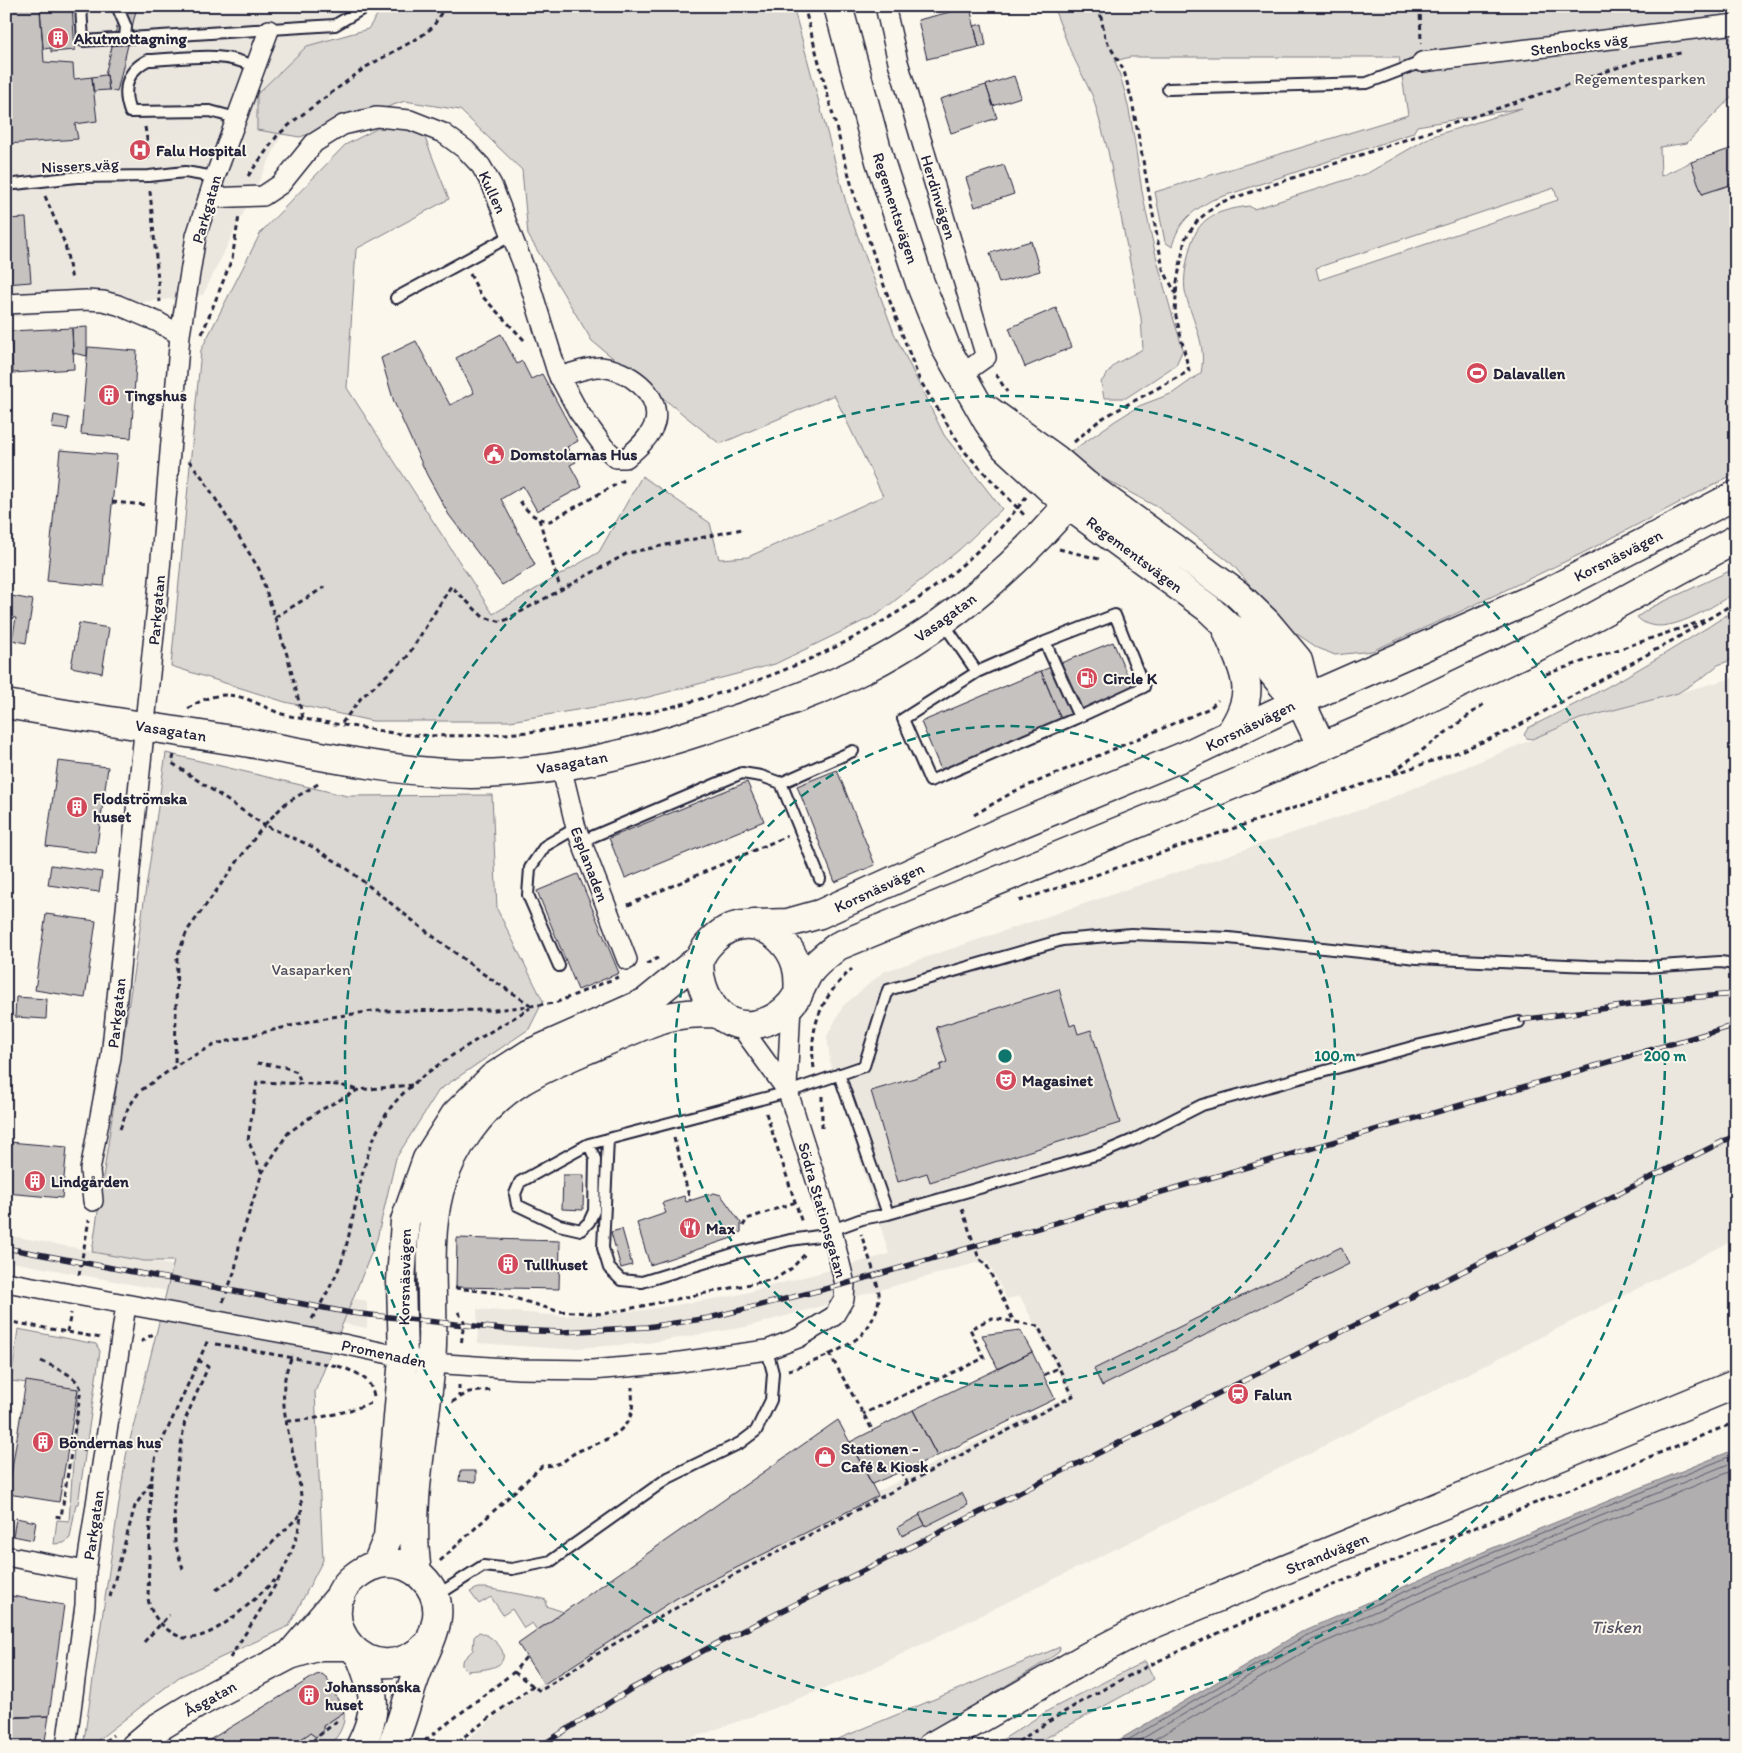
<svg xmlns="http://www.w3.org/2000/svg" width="1742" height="1753" font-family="Itim,sans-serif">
<rect width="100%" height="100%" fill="#fbf7ec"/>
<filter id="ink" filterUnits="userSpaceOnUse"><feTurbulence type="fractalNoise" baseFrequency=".02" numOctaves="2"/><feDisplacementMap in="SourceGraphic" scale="10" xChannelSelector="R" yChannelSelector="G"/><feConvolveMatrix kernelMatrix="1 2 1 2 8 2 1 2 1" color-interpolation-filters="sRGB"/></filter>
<g filter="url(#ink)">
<path fill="#ebe7df" d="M6 6H345L203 295 6 318Z
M1736 677V1239L1266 1475 863 1673 767 1711 667 1747H458L508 1706 567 1664 723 1569 1070 1395 1020 1296 1007 1299 987 1260 746 1327 648 1343 563 1349 478 1343 477 1309 563 1316 645 1310 738 1295 889 1254 830 1061 827 1036 843 1006 883 972 1366 808 1580 720Z
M6 1235 367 1301V1328L6 1261Z"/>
<path fill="#dbd8d3" stroke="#7e7d87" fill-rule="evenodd" d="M383 6H793L848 210 894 333 944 435 1002 509 959 550 878 614 775 664 637 700 510 721H372L285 702 171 666 201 350 261 232 345 145 382 126 423 133 449 199 356 249 347 388 493 614 599 552 642 476 710 523 719 559 748 557 883 496 834 395 720 444 592 341 528 235 522 170 460 110 405 101 300 137 257 130V94L307 46 368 29Z
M1053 6H1720L1736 53V92L1687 143 1660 147 1661 176 1691 162 1702 194 1736 183V473L1583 553 1451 616 1372 651 1335 655 1318 648 1285 626 1232 564 1159 508 1067 459 1069 453 1115 421 1139 406 1173 393 1201 373C1207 343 1193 324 1186 295 1183 285 1185 271 1187 261 1195 219 1209 212 1249 206L1254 209 1368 173 1430 137 1522 108 1417 126 1413 133 1212 200C1191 212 1178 222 1172 247L1165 242 1155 192 1408 115 1399 57H1130L1115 61C1131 103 1135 147 1142 191 1152 245 1166 297 1183 349L1176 365 1126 398H1104L1101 382 1115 364 1143 349 1141 318 1108 151 1093 97 1070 50ZM1554 188 1558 200 1319 280 1316 268Z
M1736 568V592C1714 605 1661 643 1637 617L1652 607Z
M1736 609V658L1718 665 1702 678 1678 693 1580 719 1532 739 1527 738 1524 735 1528 728C1600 693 1669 653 1736 609Z
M166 753 347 796 492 795 497 909 543 1001 529 1029 439 1090 396 1158 377 1239 315 1392 323 1560 289 1626 179 1677 89 1747H83L126 1456 174 1261H144L92 1252Z
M18 1329 96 1344 100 1351 78 1504H76L70 1538 64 1543 54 1544 57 1520 69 1521 78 1389 11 1381Z
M478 1588H486L540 1598 546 1600V1606L564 1612 537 1630 532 1623 524 1628 512 1609 503 1615 491 1597 479 1604 470 1592Z
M479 1632C490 1634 514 1654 498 1665 489 1670 477 1670 467 1671L462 1666V1661L473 1650 474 1637Z
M1060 1647 1059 1652 1043 1663 966 1710 916 1747H819Z
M1145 1661 1154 1679 1029 1747H991L1049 1710Z
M344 1712C346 1726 337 1737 329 1747H293L292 1745 310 1733 316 1737 323 1733V1726Z"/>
<path fill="#b1aeb0" stroke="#787681" d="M1736 1449V1747H1107L1303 1631 1490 1549Z"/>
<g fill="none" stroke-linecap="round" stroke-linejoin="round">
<path stroke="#5b5a6a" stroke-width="1" d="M1116 1747 1305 1636 1492 1553 1736 1454
M1128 1747 1308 1641 1495 1559 1736 1461
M1141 1747 1312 1648 1498 1566 1736 1469"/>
</g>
<path fill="#c6c2c0" stroke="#22223b" d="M6 6H40L44 62 73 64 74 79 92 77 97 121 75 124 78 139 6 144Z
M49 6H72L75 50 51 52V48L43 49 40 11 49 10Z
M122 6H137L117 92 109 90 107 75H105Z
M152 6H207L152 11Z
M970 7 979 47 927 59 918 20Z
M982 24 986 45 979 47 974 26Z
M105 75H107L109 90 93 91 92 77Z
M1014 76 1021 97 993 106 986 85Z
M986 85 997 118 951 133 940 99Z
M1736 147V183L1702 194 1691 162Z
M1004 165 1014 194 975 207 966 178Z
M26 218 31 282 6 284V219Z
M1031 241 1040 271 999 283 990 253Z
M1056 308 1072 347 1025 367 1009 328Z
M87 327V356L73 353 72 328Z
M72 328 74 369 13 373 10 331Z
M501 334 517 364 522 361 531 379 542 374 578 441 567 447 576 462 570 465 582 487 537 511 523 486 501 499 535 565 502 585 449 515 427 475 394 402 381 358 416 341 450 405 474 393 456 358Z
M88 347 137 351 131 438 81 434Z
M54 415 69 418 67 430 52 428Z
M60 450 117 455 104 586 47 581Z
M6 595 33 600 26 643 12 640 16 618 6 617Z
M79 623 109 628 102 673 71 667Z
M1113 642 1133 688 1061 719 1041 671Z
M1041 671 1061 719 941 770 921 722Z
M58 761 108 767 96 853 46 846Z
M837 770 875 865 835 882 797 786Z
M747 782 764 821 625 878 609 838Z
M51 865 102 872 99 892 48 885Z
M578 874 619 973 578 990 537 891Z
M46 914 96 921 85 998 35 990Z
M1059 989 1070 1026 1075 1024 1078 1034 1091 1030 1120 1123 930 1182 927 1173 898 1182 871 1091 941 1070 940 1065 947 1062 936 1027Z
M16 997 47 999 46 1019 15 1017Z
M9 1142 67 1147 62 1198 6 1193Z
M563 1175H584L583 1210 562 1209Z
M714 1193 721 1195 741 1223V1232L732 1238 650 1265 637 1223 666 1213 662 1203 684 1196 686 1202Z
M622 1229 632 1265 621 1268 611 1232Z
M457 1238 560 1241 559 1289 456 1287Z
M1341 1247 1349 1264 1102 1386 1094 1369Z
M1020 1330 1032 1352 998 1369 982 1335Z
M1032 1352 1055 1399 937 1456 913 1410Z
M26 1381 78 1389 59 1502 8 1494Z
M913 1410 937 1456 872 1484 850 1442Z
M838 1420 878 1496 677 1598 544 1684 518 1644Z
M460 1471H476V1482L459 1481Z
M962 1493 968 1505 926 1526 919 1514Z
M920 1515 925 1525 902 1536 898 1527Z
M16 1518 36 1522 33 1540 13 1536Z
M6 1595 64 1605 49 1716 9 1718 10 1708H6V1655L9 1639 6 1636Z
M322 1674 327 1678 344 1712 323 1726V1733L319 1735 316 1737 310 1733 292 1745 293 1747H198L316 1675Z
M49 1716 44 1747H6L10 1736H6V1717Z"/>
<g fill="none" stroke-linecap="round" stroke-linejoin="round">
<g stroke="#22223b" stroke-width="14">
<path id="lane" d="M81 6 83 41 335 25 367 6
M117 6 126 27 125 38
M1168 89 1367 83 1422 62
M236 118 210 111 130 112C122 90 126 71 148 60 184 59 223 50 255 67
M6 185 77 177 149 176 185 172 215 177
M396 298 512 235
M942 621 977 672 1045 642 1079 717 1144 687 1115 615 1045 642
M977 672 903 719 930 781 1079 717
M781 783 853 751
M582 841 742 773 761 776 781 783 820 879
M559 966 528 895 530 868 545 846 576 828
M839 1074 888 1214 1102 1153 1135 1139 1202 1105 1416 1046 1519 1022
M608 1139 603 1248 609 1268 621 1280 642 1282 733 1254 790 1240 833 1234
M589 1144 595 1159 594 1211 589 1222 581 1230 559 1225 517 1205 515 1194 520 1182 589 1144 788 1092 864 1066 888 990 1062 940 1131 934 1229 938 1417 958 1588 966 1645 967 1720 962 1736 964
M832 1230 862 1219 888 1214
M436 1596 483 1566 512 1569 551 1561 668 1478 740 1443 756 1431 771 1400 773 1373 767 1350"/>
</g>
<g stroke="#22223b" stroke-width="22">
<path id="street" d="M885 6 898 62 986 357 961 375
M1422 62 1736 24
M208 198 263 196 281 184 314 143 343 125 376 117 410 120 443 133 466 150 481 166 492 185 526 272 557 372 578 411 604 447 616 458H626C637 449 651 437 655 422 661 392 627 370 601 367 589 366 571 374 559 377
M6 304 86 300 103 301 118 305 158 322 180 335
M561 766 576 828 627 960
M787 1088 791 1004
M93 1201 90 1170 111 1057 157 605 180 335 196 236 215 177 269 30
M6 1282 163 1311
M343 1344 431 1363 519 1369 592 1370 673 1363 767 1350 798 1338 834 1316 844 1299 845 1284 831 1227 788 1092 738 1023
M6 1556 86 1571
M66 1747 85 1605 86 1571 126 1305"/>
</g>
<g stroke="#22223b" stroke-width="31">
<path id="secondary" d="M838 6 880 161 920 283 946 348 988 422 1005 447 1068 505 1208 608 1225 624 1241 634 1288 692 1300 701
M988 410 1056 459 1085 484 1237 594 1267 623 1298 660 1304 684 1300 701 1322 747
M1228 633C1246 676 1258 692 1229 735
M6 704C86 718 165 729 244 742 317 755 398 773 471 774 549 774 628 755 701 731 757 712 814 695 866 668 951 625 1026 558 1085 484
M754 924 788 923 820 914 996 834 1187 755 1300 701 1548 592 1736 495
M798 995C800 973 797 955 780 939 760 920 733 920 713 940 708 945 702 952 700 959 697 977 705 998 717 1012 738 1035 773 1025 791 1004 799 995 802 984 808 974 815 963 828 954 838 946L1232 785 1379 722 1559 636 1736 539
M377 1564 388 1537 403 1358 401 1281 405 1221 427 1159 455 1115 493 1077 529 1054 646 1002 700 958
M417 1572C407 1503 425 1431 431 1362 436 1306 425 1248 439 1192 450 1150 483 1105 520 1082 546 1066 575 1055 602 1043 622 1035 642 1025 662 1019 680 1013 700 1013 718 1013
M290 1655 341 1595
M135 1747 157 1728 200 1702 290 1655 320 1646H349
M360 1747C379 1711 375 1691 360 1656
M391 1747C402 1724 407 1699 416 1675 428 1642 454 1608 422 1577 413 1568 402 1563 388 1563 375 1563 364 1569 354 1577 305 1617 370 1701 428 1644
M931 1747 1089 1656 1141 1629 1736 1384"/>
</g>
<path stroke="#22223b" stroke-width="3" stroke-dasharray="5 4" stroke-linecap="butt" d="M804 6 855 198 882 280 919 379 964 451 1026 517
M1099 6 1105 38 1124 71 1132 101 1163 269 1176 294
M1420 6 1421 43
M145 127 149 151 148 160
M248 176 277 136 295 120 366 67 420 37 433 27 445 6
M150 191 160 302
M45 196 65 244 72 280
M470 274 480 294 526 342
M202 334 232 259 239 216
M996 374 1007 392
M1074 442 1101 419 1189 371 1175 312 1177 282 1185 239 1198 220 1219 203 1640 60 1681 53
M189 461 202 477 259 569 288 658 303 718
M520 501C528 513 535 519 550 521L626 479
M112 502 147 505
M539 519 561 591
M1059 549 1099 559
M275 617 325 587
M1546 674 1705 620
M188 709C198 701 213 695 226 695 246 695 264 708 282 714 309 721 337 724 364 728 380 731 397 734 414 735 617 745 899 667 1026 497
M342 723 361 698 407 657 451 586 483 617 502 622 628 553 742 529
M174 755 172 763 264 825 187 931 177 957 175 1066
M1393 772 1484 704
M318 784 286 803 264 825 311 846 345 867 422 928 482 973 532 1006
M974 815 1013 792 1210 708 1218 700
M1019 901 1453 754 1509 731 1675 639 1736 602
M628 905 787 836
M646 964 658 958
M257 1063 284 1067 297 1072 301 1084
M814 1068C808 1027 822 996 852 969
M822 1096V1129
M766 1113 802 1223
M120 1129 128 1108 140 1091 183 1061 216 1044 319 1019 373 1011 495 1010 555 1003 618 977
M674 1138 690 1200
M262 1173 248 1140 257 1082 340 1085 358 1090
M962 1209 979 1259 986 1264 1013 1320
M743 1226 747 1219 796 1202
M79 1275 89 1220
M455 1288 498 1293 557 1311 603 1314 775 1279 792 1268 805 1254
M223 1302 235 1270 240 1241 262 1173 288 1133 319 1111 358 1090 412 1085
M458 1312 464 1321 461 1346
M312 1319C324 1298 337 1277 344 1254 358 1206 360 1153 389 1110 415 1072 490 1033 530 1008
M6 1321 101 1338
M67 1332 71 1313
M141 1342 156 1332
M829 1353 873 1431
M41 1361C56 1368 75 1374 81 1389L61 1517 55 1516
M338 1366C355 1372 370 1376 374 1396
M788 1370C807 1366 848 1348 861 1335 871 1325 880 1308 879 1293 876 1274 867 1253 861 1234
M1044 1375 1058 1368
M459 1385V1397
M452 1402 469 1392 493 1390
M287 1421C318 1420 346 1412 374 1402
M72 1448 85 1450
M901 1472 908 1484
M151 1482 148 1598C150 1612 157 1621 168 1630 174 1634 181 1639 189 1638 216 1638 256 1598 275 1580
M440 1561 542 1466C569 1465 562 1458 581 1450 600 1442 626 1435 632 1411 633 1404 632 1394 632 1387
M183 1569 175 1543 174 1500 177 1470 185 1420 208 1367 200 1361
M216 1590 243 1572 301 1514
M110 1597 135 1506 151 1482 156 1455 208 1340
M144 1642 169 1615
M230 1658C255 1616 295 1565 301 1516 306 1464 266 1405 293 1355
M514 1672 540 1691 592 1657 724 1580 1073 1396 1038 1326 992 1318 970 1329 984 1358 863 1414
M418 1746 514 1672 526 1657
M98 1747 113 1735
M305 1747 337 1721
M450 1747 534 1685
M1011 1747C1117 1671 1245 1621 1365 1572 1489 1522 1612 1472 1736 1422"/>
<use href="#lane" stroke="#fbf7ec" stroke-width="10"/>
<use href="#street" stroke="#fbf7ec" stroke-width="19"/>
<use href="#secondary" stroke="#fbf7ec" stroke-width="28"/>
<g stroke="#22223b" stroke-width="5.5">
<path id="rail" d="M1521 1020 1673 999 1736 994
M6 1248 351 1313 512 1330 563 1332 647 1327 709 1318 845 1284 1736 1025
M539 1747 631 1689 716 1644 1736 1135"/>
</g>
<use href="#rail" stroke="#fbf7ec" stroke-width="4" stroke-dasharray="11" stroke-linecap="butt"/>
<g stroke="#22223b" stroke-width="22" stroke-linecap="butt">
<path id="street-bridge" d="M163 1311 343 1344"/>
</g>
<path stroke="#22223b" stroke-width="3" stroke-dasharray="5 4" stroke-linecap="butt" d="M216 1344 338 1366"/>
<use href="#street-bridge" stroke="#fbf7ec" stroke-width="19"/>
</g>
</g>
<g fill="none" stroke="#0f766e" stroke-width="2.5" stroke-dasharray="9 6">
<circle cx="1005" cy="1056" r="330"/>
<circle cx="1005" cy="1056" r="660"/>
</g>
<defs>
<g id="building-disc" transform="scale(1.125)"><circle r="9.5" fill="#d1495b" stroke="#fbf7ec"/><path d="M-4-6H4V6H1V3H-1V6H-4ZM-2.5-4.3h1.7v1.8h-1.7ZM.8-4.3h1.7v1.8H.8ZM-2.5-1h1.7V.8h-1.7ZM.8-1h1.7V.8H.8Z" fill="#fff"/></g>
<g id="hospital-disc" transform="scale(1.125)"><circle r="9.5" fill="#d1495b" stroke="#fbf7ec"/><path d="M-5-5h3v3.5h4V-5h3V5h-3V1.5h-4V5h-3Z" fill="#fff"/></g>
<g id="stadium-disc" transform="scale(1.125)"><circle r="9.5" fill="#d1495b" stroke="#fbf7ec"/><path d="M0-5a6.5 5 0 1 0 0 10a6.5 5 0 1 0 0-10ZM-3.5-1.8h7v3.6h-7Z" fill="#fff"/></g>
<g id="civic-disc" transform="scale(1.125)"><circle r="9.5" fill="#d1495b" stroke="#fbf7ec"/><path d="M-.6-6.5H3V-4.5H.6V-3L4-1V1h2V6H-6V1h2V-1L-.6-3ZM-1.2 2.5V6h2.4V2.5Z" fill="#fff"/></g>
<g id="fuel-disc" transform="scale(1.125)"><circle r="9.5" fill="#d1495b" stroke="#fbf7ec"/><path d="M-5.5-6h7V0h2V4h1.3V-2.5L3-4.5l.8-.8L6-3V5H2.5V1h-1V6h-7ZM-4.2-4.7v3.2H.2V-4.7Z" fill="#fff"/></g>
<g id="theatre-disc" transform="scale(1.125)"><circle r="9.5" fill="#d1495b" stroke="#fbf7ec"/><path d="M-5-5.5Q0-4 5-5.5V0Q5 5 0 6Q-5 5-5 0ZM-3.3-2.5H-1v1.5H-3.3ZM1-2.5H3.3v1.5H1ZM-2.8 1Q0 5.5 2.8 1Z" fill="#fff"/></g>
<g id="restaurant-disc" transform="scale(1.125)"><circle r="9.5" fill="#d1495b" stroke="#fbf7ec"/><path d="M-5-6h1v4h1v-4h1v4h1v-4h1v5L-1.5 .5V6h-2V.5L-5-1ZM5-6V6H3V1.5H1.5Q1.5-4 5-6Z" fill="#fff"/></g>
<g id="station-disc" transform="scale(1.125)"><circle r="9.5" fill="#d1495b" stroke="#fbf7ec"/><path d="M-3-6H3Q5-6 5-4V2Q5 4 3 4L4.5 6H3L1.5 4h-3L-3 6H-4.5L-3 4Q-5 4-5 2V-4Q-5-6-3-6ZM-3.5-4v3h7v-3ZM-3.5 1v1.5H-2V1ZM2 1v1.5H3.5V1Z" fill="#fff"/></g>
<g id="shop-disc" transform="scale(1.125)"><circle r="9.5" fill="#d1495b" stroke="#fbf7ec"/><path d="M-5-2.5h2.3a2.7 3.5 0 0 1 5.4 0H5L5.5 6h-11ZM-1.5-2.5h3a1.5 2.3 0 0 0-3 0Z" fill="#fff"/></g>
</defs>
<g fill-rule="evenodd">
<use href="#building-disc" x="58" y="38"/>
<use href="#hospital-disc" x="140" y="150"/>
<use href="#stadium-disc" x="1477" y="373"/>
<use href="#building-disc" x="109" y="395"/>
<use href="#civic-disc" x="494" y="454"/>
<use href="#fuel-disc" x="1087" y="678"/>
<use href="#building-disc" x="77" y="807"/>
<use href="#theatre-disc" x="1006" y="1080"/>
<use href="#building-disc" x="35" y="1181"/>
<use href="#restaurant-disc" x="690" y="1228"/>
<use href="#building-disc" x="508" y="1264"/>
<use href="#station-disc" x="1238" y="1394"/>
<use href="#building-disc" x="43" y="1442"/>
<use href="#shop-disc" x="825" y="1457"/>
<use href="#building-disc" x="309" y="1695"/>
</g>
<g text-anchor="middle" stroke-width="4" stroke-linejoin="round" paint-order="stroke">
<g font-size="16" font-weight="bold" fill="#22223b" stroke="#fbf7ec" text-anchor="start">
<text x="74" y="44">Akutmottagning</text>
<text x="156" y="156">Falu Hospital</text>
<text x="1493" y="379">Dalavallen</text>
<text x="125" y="401">Tingshus</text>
<text x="510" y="460">Domstolarnas Hus</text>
<text x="1103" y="684">Circle K</text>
<text x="93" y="804">Flodströmska<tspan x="93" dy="18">huset</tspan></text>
<text x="1022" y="1086">Magasinet</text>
<text x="51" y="1187">Lindgården</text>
<text x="706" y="1234">Max</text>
<text x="524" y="1270">Tullhuset</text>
<text x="1254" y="1400">Falun</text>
<text x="59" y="1448">Böndernas hus</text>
<text x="841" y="1454">Stationen -<tspan x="841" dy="18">Café &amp; Kiosk</tspan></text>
<text x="325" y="1692">Johanssonska<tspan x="325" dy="18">huset</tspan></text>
</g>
<g font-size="16" fill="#22223b" stroke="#fbf7ec">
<text transform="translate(1579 44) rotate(-7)" y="6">Stenbocks väg</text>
<text transform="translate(80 165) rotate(-3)" y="6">Nissers väg</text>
<text transform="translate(493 192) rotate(65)" y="6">Kullen</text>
<text transform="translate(939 197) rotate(73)" y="6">Herdinvägen</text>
<text transform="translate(896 208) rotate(72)" y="6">Regementsvägen</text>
<text transform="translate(206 209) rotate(-74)" y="6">Parkgatan</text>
<text transform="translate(1135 554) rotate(37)" y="6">Regementsvägen</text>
<text transform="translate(1618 555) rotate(-27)" y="6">Korsnäsvägen</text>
<text transform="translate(156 610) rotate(-85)" y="6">Parkgatan</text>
<text transform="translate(945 617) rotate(-36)" y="6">Vasagatan</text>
<text transform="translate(1250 725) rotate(-26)" y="6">Korsnäsvägen</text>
<text transform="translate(171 730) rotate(9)" y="6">Vasagatan</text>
<text transform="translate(572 762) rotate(-10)" y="6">Vasagatan</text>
<text transform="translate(590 864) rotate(69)" y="6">Esplanaden</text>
<text transform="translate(879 887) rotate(-25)" y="6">Korsnäsvägen</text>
<text transform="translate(116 1013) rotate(-84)" y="6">Parkgatan</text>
<text transform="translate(823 1210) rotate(74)" y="6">Södra Stationsgatan</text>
<text transform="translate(404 1277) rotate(-89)" y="6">Korsnäsvägen</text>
<text transform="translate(384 1353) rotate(12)" y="6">Promenaden</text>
<text transform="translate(93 1525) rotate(-82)" y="6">Parkgatan</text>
<text transform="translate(1327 1553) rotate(-22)" y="6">Strandvägen</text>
<text transform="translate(210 1698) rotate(-29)" y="6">Åsgatan</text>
</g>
<g font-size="16" fill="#505061" stroke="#fbf7ec">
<text x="1640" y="84">Regementesparken</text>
<text x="311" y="975">Vasaparken</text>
</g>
<g font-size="18" font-style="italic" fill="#545364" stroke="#fbf7ec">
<text x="1616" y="1633">Tisken</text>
</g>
</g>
<circle cx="1005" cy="1056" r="8" fill="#0f766e" stroke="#fbf7ec" stroke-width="2.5"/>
<g font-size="15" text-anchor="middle" font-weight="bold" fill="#0f766e" stroke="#fbf7ec" stroke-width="4" stroke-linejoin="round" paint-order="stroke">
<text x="1335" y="1061">100 m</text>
<text x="1665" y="1061">200 m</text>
</g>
<rect width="1742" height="1753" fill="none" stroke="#fbf7ec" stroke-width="25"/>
<rect x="12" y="12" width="1717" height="1728" fill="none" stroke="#22223b" stroke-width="2" filter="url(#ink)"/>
</svg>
